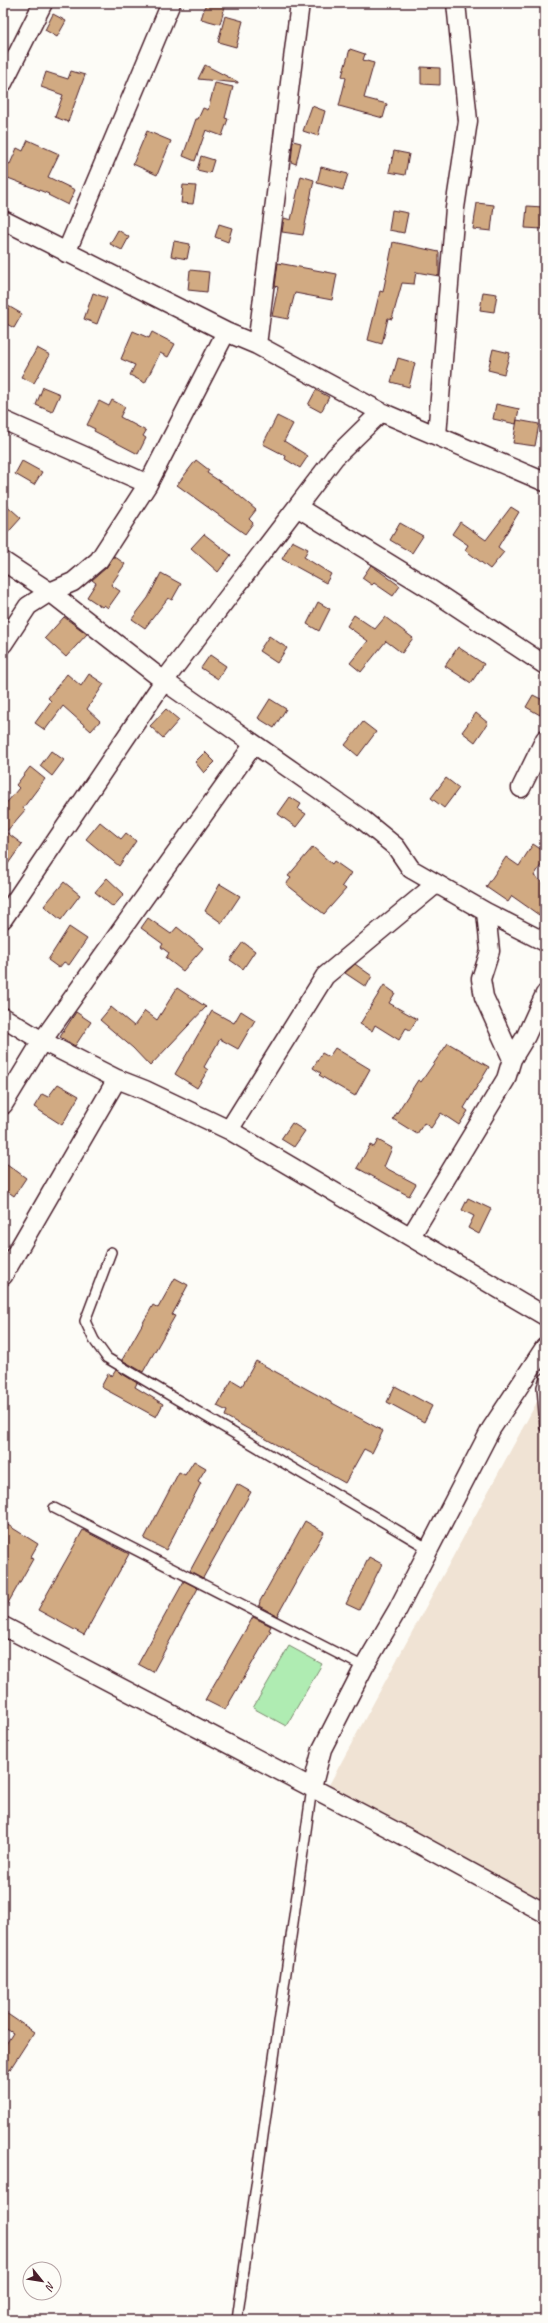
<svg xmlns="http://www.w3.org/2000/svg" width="548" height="2323" font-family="Caveat,sans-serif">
<rect width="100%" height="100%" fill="#fdfcf7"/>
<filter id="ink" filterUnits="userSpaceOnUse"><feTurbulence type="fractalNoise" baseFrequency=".025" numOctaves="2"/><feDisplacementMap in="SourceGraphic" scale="8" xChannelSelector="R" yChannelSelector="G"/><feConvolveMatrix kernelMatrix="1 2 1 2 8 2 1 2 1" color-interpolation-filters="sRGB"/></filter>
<g filter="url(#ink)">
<path fill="#f0e3d4" d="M545 1387V1902L329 1785Z"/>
<path fill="#afecb2" stroke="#7c866e" d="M289 1646 322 1664 286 1726 253 1708Z"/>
<path fill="#d1aa82" stroke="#4a1f2b" d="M206 3H226L220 24 201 19Z
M53 14 66 21 57 37 45 30Z
M225 16 243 21 236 47 218 42Z
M350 49 365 54 363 60 374 63 364 98 387 104 383 118 339 106 346 78 342 76Z
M205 65 238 82V83L198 79Z
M421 67 440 68V85L421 84Z
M71 71 85 75 68 122 55 117 63 95 41 87 46 72 68 79Z
M215 83 233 87 225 118 228 119 222 136 206 130 195 161 183 156 196 119H198L203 108 208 110Z
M312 106 325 111 318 136 303 131Z
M147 131 171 141 157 175 133 164Z
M28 140 59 154 48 177 75 190 68 205 48 195 49 194 3 176V161L10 164 17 148 23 151Z
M293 141 301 143 296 164 291 162Z
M394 151 409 154 405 175 389 172Z
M201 156 214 160 210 173 197 170Z
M321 167 348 174 343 190 317 183Z
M301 176 314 180 303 235 282 232 284 218 291 220Z
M183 185 196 186 193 204 181 203Z
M477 203 494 205 491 231 473 229Z
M527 206 543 207 542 229 525 228Z
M392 210 408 213 404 233 389 230Z
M219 224 232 228 228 242 215 237Z
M118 230 129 237 122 250 110 244Z
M174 241 190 244 187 259 171 256Z
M393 242 439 252V276L416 272 414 284 402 283 392 319 388 318 382 344 368 340 380 291 383 292Z
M278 263 337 274 332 300 295 293 288 319 272 316 278 287 275 286Z
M190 270 209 272 207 292 188 290Z
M483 292 497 294 494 312 480 310Z
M93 293 107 298 97 324 84 319Z
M3 303 22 314 14 328 3 322Z
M133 331 149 338 152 332 175 344 168 357 160 353 145 383 130 375 135 365 121 359Z
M37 348 50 355 34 383 21 377Z
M493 349 510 353 504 374 488 370Z
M398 358 415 363 409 387 391 382Z
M43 387 60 394 52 412 36 405Z
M316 390 329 397 321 412 308 405Z
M112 400 125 407 120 417 146 431 143 436 146 438 138 454 94 431 95 429 87 425 99 401 109 406Z
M496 404 519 409 516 424 493 419Z
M277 416 293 424 284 441 308 456 300 468 285 459 286 456 263 444Z
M517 420 539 424 535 446 513 443Z
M196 460 209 470 207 473 230 488 256 510 249 519 253 523 245 534 177 485Z
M22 461 42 472 34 485 15 474Z
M3 502 21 518 3 538Z
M511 507 519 512 498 547 504 552 490 569 465 550 468 545 452 534 460 522 486 540Z
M400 523 423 536 412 553 390 540Z
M204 534 231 555 218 572 191 548Z
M292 541 308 549 304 557 331 574 326 583 282 559Z
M114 556 125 564 111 585 120 591 108 608 104 605 102 607 87 597 96 583 92 580 106 568Z
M371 565 400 586 393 596 374 583 372 585 362 578Z
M161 573 181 584 172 600 168 598 145 628 132 619 148 598Z
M318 602 330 609 319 631 307 624Z
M354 615 375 629 385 617 413 638 402 653 386 641 361 672 350 663 368 641 347 626Z
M64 617 87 634 66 657 45 638Z
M269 636 287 648 277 663 259 651Z
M458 647 484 664 471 683 445 666Z
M210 655 226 666 218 679 201 668Z
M67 674 81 686 89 674 104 684 87 709 100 721 91 731 63 706 45 730 35 723 51 701 48 698Z
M533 695 545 701 540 715 526 707Z
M270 699 286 709 274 728 258 718Z
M166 709 179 720 163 738 150 726Z
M476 713 488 723 475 742 462 732Z
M363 722 376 732 358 756 345 745Z
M51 751 64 760 52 776 40 766Z
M205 752 215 762 204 773 195 762Z
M30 767 45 779 23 808 25 810 6 832 22 844 3 871V807L19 788 16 785Z
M446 778 459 788 444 808 431 798Z
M290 797 301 804 298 809 306 814 296 827 278 814Z
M100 822 121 839 126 833 136 841 119 866 86 839Z
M533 844 545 852V859L534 876 545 884V906L539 915 512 896 508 902 486 887 506 857 519 866Z
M313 847 332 864 334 861 351 873 342 886 346 889 324 914 286 884 291 878 288 876Z
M107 878 124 894 113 907 95 892Z
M64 882 80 895 61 920 44 906Z
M220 884 240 896 222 923 205 911Z
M148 918 171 934 177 927 203 948 183 971 166 958 169 953 161 947 163 944 141 928Z
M69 927 87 939 69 965 64 962 59 968 48 960Z
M243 942 255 951 243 969 230 960Z
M355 964 372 976 366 987 345 973Z
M384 985 395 993 389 1003 417 1019 410 1030 406 1028 399 1040 375 1025 372 1031 360 1024Z
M177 988 206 1007 150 1066 133 1048 100 1020 111 1007 134 1026 145 1011 157 1020Z
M212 1011 234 1023 241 1011 255 1020 238 1049 220 1039 204 1067 208 1070 197 1088 175 1074Z
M76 1012 91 1022 75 1046 60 1037Z
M448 1043 489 1067 464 1108 468 1111 459 1125 441 1113 431 1128 424 1123 417 1134 393 1119 418 1080 421 1082Z
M335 1048 370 1069 355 1096 319 1075 321 1073 313 1068 322 1053 329 1057Z
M58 1084 79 1096 62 1125 34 1107 42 1094 48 1097Z
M292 1123 305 1131 294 1147 281 1139Z
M378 1140 392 1148 384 1167 416 1184 409 1196 357 1168 370 1145 374 1147Z
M3 1161 26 1178 14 1196 3 1188Z
M468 1198 491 1209 479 1234 468 1228 474 1216 462 1210Z
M175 1278 188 1285 172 1315 175 1316 143 1372 122 1360 153 1305 158 1308Z
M256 1361 383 1431 372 1453 364 1449 345 1483 225 1416 227 1411 217 1406 232 1380 242 1386Z
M116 1370 137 1383 135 1387 163 1404 156 1417 101 1387 108 1374 112 1376Z
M395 1386 432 1406 424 1422 387 1402Z
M194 1461 206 1468 198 1481 201 1483 166 1550 144 1539 179 1472 185 1475Z
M237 1484 251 1492 203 1578 190 1571Z
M305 1521 324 1532 277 1616 259 1606 260 1601Z
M3 1522 38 1544 30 1558 33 1559 3 1612Z
M83 1530 129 1554 84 1635 38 1610Z
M369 1557 382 1564 359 1610 346 1604Z
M184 1581 198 1588 196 1592 153 1672 138 1664Z
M253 1617 271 1626 269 1630 271 1631 225 1710 205 1700Z
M3 2011 34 2032 3 2080V2049L13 2033 3 2027Z"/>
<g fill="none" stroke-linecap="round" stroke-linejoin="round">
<g stroke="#4a1f2b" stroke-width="12">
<path id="service" d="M111 1252 85 1321 94 1340 107 1358 429 1549
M545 1378 542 1387 545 1427
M54 1508 364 1667
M237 2320 312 1788"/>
</g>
<g stroke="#4a1f2b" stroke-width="21">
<path id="minor" d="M3 83 43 3
M3 220 226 332 257 345 381 412 545 482
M66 253 171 3
M257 345 300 3
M3 420 148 484
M437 436 455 208 468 121 456 3
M297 507 427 587 545 665
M3 561 50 592 164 681 363 820 396 847 411 869 486 912 490 951 481 979 484 997 512 1059 506 1079 411 1236
M3 644 28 606 50 592 73 582 99 560 148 484 226 332
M521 788 545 739
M486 912 545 942
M3 919 164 681 335 457 381 412
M3 1017 42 1041 117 1079 145 1090 229 1130 545 1316
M512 1059 526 1036 545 994
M3 1105 42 1041 254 744
M229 1130 325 976 436 884
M3 1276 117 1079
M3 1626 408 1838 545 1913
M312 1788 322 1749 364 1667 398 1609 491 1429 545 1347"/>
</g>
<use href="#service" stroke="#fdfcf7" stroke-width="9"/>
<use href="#minor" stroke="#fdfcf7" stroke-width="18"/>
</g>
</g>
<rect width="548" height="2323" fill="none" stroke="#fdfcf7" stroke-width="16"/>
<rect x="8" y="8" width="532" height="2307" fill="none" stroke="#4a1f2b" stroke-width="1.5" filter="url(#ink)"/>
<g transform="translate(42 2281) rotate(120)"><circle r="19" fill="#fdfcf7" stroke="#b5a4a5"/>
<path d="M0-3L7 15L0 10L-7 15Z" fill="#4a1f2b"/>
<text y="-6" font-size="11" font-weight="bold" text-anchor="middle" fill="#4a1f2b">N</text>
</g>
</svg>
